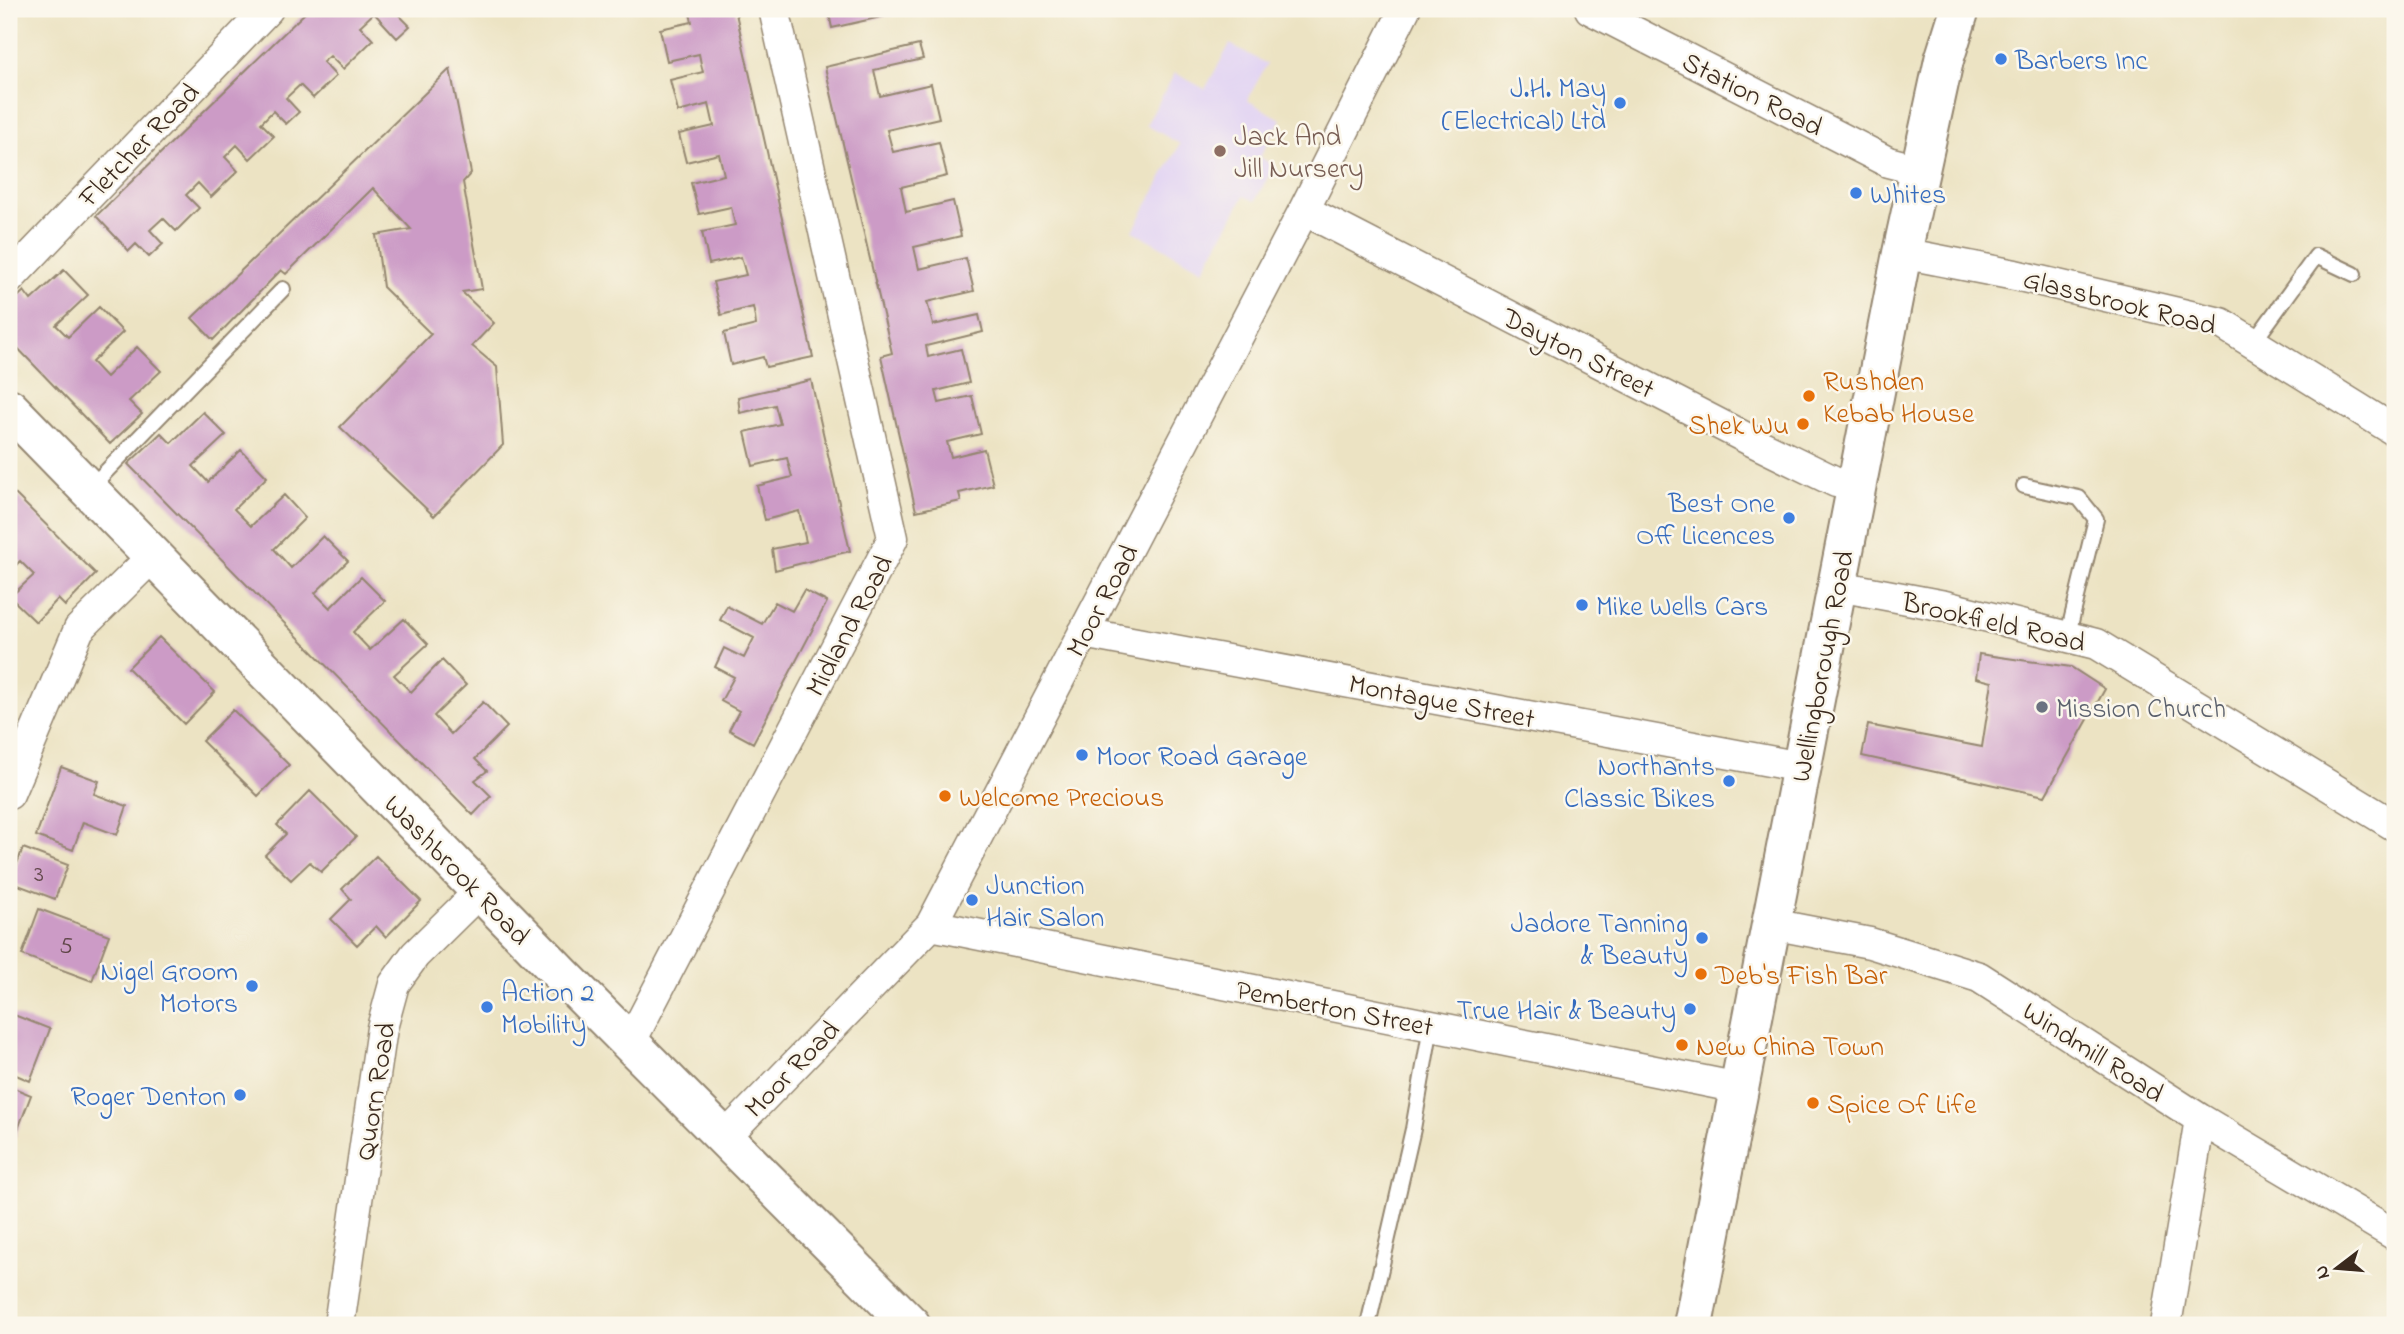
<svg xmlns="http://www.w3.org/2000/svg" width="2404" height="1334" font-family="'Indie Flower',sans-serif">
<rect width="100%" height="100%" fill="#fbf7ec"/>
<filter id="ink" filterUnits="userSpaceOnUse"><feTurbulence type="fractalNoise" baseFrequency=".0143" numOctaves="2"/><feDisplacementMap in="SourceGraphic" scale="14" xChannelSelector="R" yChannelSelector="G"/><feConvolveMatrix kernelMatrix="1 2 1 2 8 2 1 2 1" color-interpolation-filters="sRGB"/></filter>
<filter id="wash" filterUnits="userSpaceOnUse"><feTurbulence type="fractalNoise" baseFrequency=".00686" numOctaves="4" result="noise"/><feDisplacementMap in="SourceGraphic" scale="28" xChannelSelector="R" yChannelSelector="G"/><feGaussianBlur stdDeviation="1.57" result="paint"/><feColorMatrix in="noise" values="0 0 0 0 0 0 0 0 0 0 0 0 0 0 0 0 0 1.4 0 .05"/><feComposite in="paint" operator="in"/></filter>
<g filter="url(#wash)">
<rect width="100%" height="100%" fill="#ece3c3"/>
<path fill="#e2d4f3" d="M1230 44 1267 64 1247 100 1281 119 1260 157 1274 166 1255 201 1244 196 1203 270 1133 231 1180 144 1146 125 1175 73 1205 89Z"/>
<g id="blocks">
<path fill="#cc9bc6" d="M309 9H393L410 26 397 38 374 13 360 26 373 40 343 69 330 56 323 62 336 76 313 98 300 85 286 98 299 112 286 124 273 111 261 123 274 136 250 159 237 145 225 157 238 171 211 197 198 183 186 195 199 208 176 231 163 218 150 230 163 244 149 257 136 244 129 251 96 216Z
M689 9H735L813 357 766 367 763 357 731 365 724 333 756 325 755 317 753 307 721 315 713 282 746 275 741 257 709 264 702 232 735 225 731 207 699 214 691 183 724 175 722 166 719 154 686 162 679 134 714 126 709 104 678 112 670 80 703 72 701 64 699 54 667 61 660 29 692 22Z
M828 9H912V10L832 28Z
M919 45 923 59 874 70 880 96 931 84 939 118 887 130 893 152 939 142 947 176 901 187 906 212 953 201 961 236 914 247 919 269 966 258 974 291 927 302 933 325 979 315 983 332 926 346 928 357 961 349 969 383 936 391 939 403 972 396 981 434 947 442 951 457 984 449 993 485 959 493 961 501 916 511 881 356 892 353 825 67Z
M450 69 471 173 463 182 482 289 462 292 494 323 472 346 497 367 503 445 434 516 340 427 431 334 383 287 376 235 411 229 373 188 286 274 281 270 213 340 192 318Z
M64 270 88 295 56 325 68 337 99 307 123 332 92 362 106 377 137 347 161 371 129 401 142 414 110 444 9 339V305L24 291 31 300Z
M811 380 850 551 775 570 772 549 806 542 799 511 765 520 757 486 792 477 787 458 753 466 745 432 780 424 775 405 740 413 738 397Z
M203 412 226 435 193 466 208 482 241 450 267 477 234 509 251 526 284 495 305 518 274 549 291 568 323 536 348 561 315 593 330 608 361 577 385 601 353 632 370 650 404 619 428 644 394 675 411 692 442 660 466 685 434 716 451 734 483 702 507 727 475 759 487 771 475 780 491 796 473 815 128 464 161 433 171 443Z
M9 488 96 574 65 606 58 599 36 622 10 597 34 575 20 561 9 572Z
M804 590 827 602 753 743 729 730 739 711 721 701 734 677 715 667 724 648 744 658 754 638 720 620 727 606 762 624 775 602 792 611Z
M159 637 215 692 184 724 128 668Z
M1979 654 2071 667 2105 689 2045 796 1862 756 1868 725 1982 747 1992 682 1976 678Z
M233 710 289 765 258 796 202 741Z
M61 767 99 781 94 794 127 806 117 835 83 822 73 850 36 836Z
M310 791 356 837 321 872 310 862 291 880 265 855 286 834 277 825Z
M23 848 68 865 55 899 10 882Z
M376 856 421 901 386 937 376 926 357 945 331 919 351 899 342 889Z
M39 909 109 935 92 981 22 955Z
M9 1013 50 1029 30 1081 9 1072Z
M9 1086 31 1095 15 1137 9 1135Z"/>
</g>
</g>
<g filter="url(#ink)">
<use href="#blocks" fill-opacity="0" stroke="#948670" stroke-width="2"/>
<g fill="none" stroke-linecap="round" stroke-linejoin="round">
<g stroke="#948670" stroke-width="18">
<path id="service" d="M2253 343 2316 256 2354 274
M2024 486 2079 498 2096 519 2067 638
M90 488 283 289
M1368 1325 1413 1129 1431 1026"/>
</g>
<g stroke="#948670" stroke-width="33">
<path id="minor" d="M1590 9 1888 162 1919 170
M1304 210 1750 440 1836 482 1857 484
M1902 253 2015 275 2221 323 2395 431
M9 279 268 9
M1838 586 1945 606 2096 644 2395 826
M1083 633 1801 767
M9 794 79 629 153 556
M1771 924 1870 943 1979 977 2200 1119 2395 1235
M931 925 1739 1088
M630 1043 893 538 774 9
M723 1139 931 925 1304 210 1405 9
M339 1325 382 1028 394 984 415 955 480 891
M2166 1325 2200 1119"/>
</g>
<g stroke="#948670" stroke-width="42">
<path id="secondary" d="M9 408 563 976 911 1325"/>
</g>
<g stroke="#948670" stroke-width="42">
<path id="primary" d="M1693 1325 1902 253 1944 60 1960 9"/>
</g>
<use href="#service" stroke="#fff" stroke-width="14"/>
<use href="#minor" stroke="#fff" stroke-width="30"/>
<use href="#secondary" stroke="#fff" stroke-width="38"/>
<use href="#primary" stroke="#fff" stroke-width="38"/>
</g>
</g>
<g fill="#3f7fe0" stroke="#fbf7ec" stroke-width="2.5">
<circle cx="2001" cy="59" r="7"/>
<circle cx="1620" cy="103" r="7"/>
<circle cx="1856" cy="193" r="7"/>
<circle cx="1789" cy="518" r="7"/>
<circle cx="1582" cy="605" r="7"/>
<circle cx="1082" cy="755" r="7"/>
<circle cx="1729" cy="781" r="7"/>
<circle cx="972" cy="900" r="7"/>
<circle cx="1702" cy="938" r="7"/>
<circle cx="252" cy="986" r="7"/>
<circle cx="487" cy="1007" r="7"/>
<circle cx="1690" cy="1009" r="7"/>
<circle cx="240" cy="1095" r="7"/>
</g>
<circle fill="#8d6e63" stroke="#fbf7ec" stroke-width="2.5" cx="1220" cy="151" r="7"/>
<g fill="#e8710a" stroke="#fbf7ec" stroke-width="2.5">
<circle cx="1809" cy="396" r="7"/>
<circle cx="1803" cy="424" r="7"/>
<circle cx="945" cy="796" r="7"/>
<circle cx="1701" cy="974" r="7"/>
<circle cx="1682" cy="1045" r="7"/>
<circle cx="1813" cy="1103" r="7"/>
</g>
<circle fill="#6b7280" stroke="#fbf7ec" stroke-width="2.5" cx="2042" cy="707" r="7"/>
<g text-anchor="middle" stroke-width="5" stroke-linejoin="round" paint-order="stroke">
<g font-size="24" fill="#5f4648">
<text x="39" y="881">3</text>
<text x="66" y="953">5</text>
</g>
<g font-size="28" fill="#366cbe" stroke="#fbf7ec" text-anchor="end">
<text x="2015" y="69" text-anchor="start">Barbers Inc</text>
<text x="1606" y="97">J.H. May<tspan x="1606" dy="32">(Electrical) Ltd</tspan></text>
<text x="1870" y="203" text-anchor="start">Whites</text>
<text x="1775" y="512">Best One<tspan x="1775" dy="32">Off Licences</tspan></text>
<text x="1596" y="615" text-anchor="start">Mike Wells Cars</text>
<text x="1096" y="765" text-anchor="start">Moor Road Garage</text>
<text x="1715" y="775">Northants<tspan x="1715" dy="32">Classic Bikes</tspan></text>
<text x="986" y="894" text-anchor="start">Junction<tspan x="986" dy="32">Hair Salon</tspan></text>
<text x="1688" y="932">Jadore Tanning<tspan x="1688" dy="32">&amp; Beauty</tspan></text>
<text x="238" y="980">Nigel Groom<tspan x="238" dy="32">Motors</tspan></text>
<text x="501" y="1001" text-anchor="start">Action 2<tspan x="501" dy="32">Mobility</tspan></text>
<text x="1676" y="1019">True Hair &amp; Beauty</text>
<text x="226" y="1105">Roger Denton</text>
</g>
<g font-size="28" fill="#3b2a1e" stroke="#fbf7ec">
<text transform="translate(1753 93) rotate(27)" y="10">Station Road</text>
<text transform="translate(138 144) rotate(-46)" y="10">Fletcher Road</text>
<text transform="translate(2120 301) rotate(14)" y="10">Glassbrook Road</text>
<text transform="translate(1579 352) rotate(27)" y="10">Dayton Street</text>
<text transform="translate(1101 600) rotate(-62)" y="10">Moor Road</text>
<text transform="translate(1994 621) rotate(13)" y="10">Brookfield Road</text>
<text transform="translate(848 625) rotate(-62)" y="10">Midland Road</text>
<text transform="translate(1821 666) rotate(-79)" y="10">Wellingborough Road</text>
<text transform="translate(1442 700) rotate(11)" y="10">Montague Street</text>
<text transform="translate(458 869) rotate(46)" y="10">Washbrook Road</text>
<text transform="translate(1335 1007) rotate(11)" y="10">Pemberton Street</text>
<text transform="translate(2094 1051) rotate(33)" y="10">Windmill Road</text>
<text transform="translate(791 1068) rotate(-46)" y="10">Moor Road</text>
<text transform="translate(374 1091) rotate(-81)" y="10">Quorn Road</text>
</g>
<g font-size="28" fill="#785e54" stroke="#fbf7ec" text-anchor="start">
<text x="1234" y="145">Jack And<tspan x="1234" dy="32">Jill Nursery</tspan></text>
</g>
<g font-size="28" fill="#c56008" stroke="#fbf7ec" text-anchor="start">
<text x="1823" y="390">Rushden<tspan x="1823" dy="32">Kebab House</tspan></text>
<text x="1789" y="434" text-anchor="end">Shek Wu</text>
<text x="959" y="806">Welcome Precious</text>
<text x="1715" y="984">Deb's Fish Bar</text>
<text x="1696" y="1055">New China Town</text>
<text x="1827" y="1113">Spice Of Life</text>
</g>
<g font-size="28" fill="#5b616d" stroke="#fbf7ec" text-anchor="start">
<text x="2056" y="717">Mission Church</text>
</g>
</g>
<rect width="2404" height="1334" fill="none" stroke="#fbf7ec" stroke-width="35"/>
<g transform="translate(2337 1268) rotate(254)" stroke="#fbf7ec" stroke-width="5" paint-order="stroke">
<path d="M0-5L12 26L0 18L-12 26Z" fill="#3b2a1e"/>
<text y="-10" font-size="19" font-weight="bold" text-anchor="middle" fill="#3b2a1e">N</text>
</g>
</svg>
